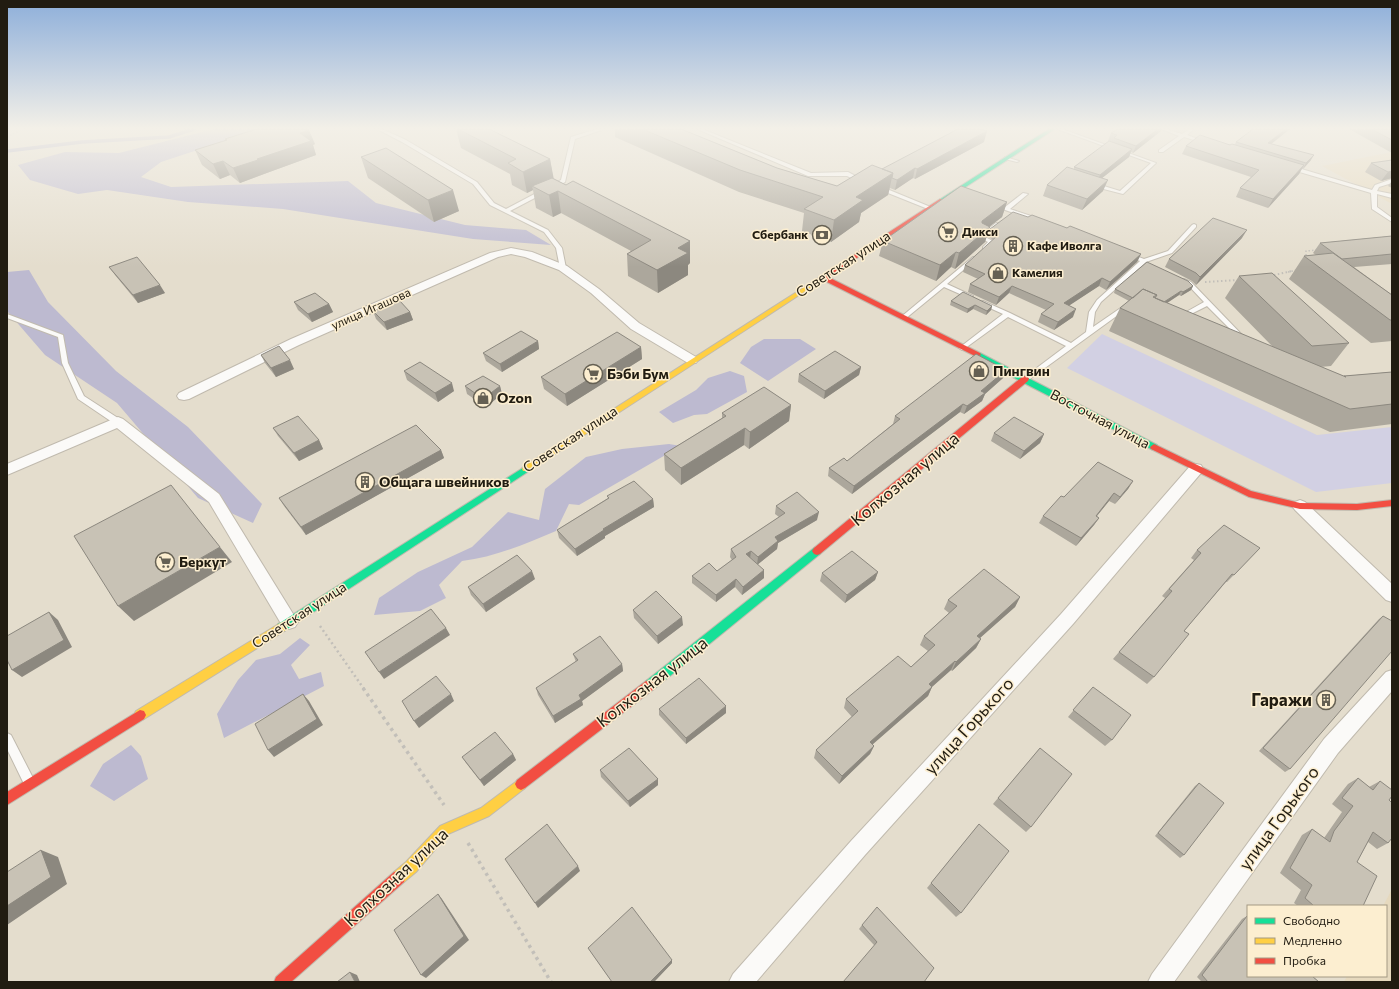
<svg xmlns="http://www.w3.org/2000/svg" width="1399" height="989" font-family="Commissioner,sans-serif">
<rect width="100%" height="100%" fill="#e4ddcd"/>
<path fill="#e6d9be" d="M1392 152V204L1322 166Z
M1392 889V982H1344L1347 976H1386V906H1383Z"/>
<path fill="#d2d0e3" d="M1102 334 1317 435 1392 427V483L1316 492 1067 368Z"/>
<path fill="#bdbad0" d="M214 129H261L161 162 141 177 171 187 348 181 376 203 465 225 526 230 551 245 473 239 283 209 188 202 107 190 78 194 30 180 18 165 65 152 119 153Z
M29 270 48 302 116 371 188 427 262 504 253 523 198 498 117 403 45 355 7 311V272Z
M764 339H800L816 349 768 381 740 363 751 347Z
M730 371 744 376 747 392 707 414 694 415 673 423 659 412 696 390 708 378Z
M669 444 681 446 579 505 569 504 556 531C525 544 495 557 462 561L439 585 446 598 420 611 374 615 379 598 418 572 472 547 508 512 539 520 545 489 586 457 622 449Z
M300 638 310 645 291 665 299 679 321 672 324 686 224 738 217 714 238 680 256 660 280 654Z
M131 745 141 756 148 779 114 801 90 786 103 764Z"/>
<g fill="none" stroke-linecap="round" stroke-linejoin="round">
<path stroke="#a8a8c6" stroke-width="3.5" d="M7 151 82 142 169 137 194 129"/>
<g stroke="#c0baae" stroke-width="2">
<path id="lane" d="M377 129H382L406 140 477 182 494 203 506 209 561 180 571 137 597 129H602V130L575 139 565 182 510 211 548 230 562 248 566 268 565 269 563 270 560 268 556 248 544 232 490 205 473 184 402 142Z
M697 129H702L811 173 848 172 865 181 860 182 847 176H808Z
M1057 129H1062L1156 163 1123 194 1092 186 1091 185 1094 183 1120 191 1151 163Z
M1161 129H1166L1182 134 1190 129H1194L1187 135 1206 142 1204 143 1184 137 1163 152H1159V150L1179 136Z
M1005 157 1019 161 1017 162 1005 159Z
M1288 165 1372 190 1375 185 1392 179V183L1379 187 1377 191 1392 194V198L1377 194V207L1392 218V222L1372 209 1371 193 1286 168 1285 167Z
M878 187H882L933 208 928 209 878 189Z
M1023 193 1028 194 1010 209 1040 219V221H1036L991 205 994 203 1005 207Z
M996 223 1001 224 985 237 995 242 987 249H983V247L988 242 978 237Z
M1194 224 1196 225V227L1172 253 1146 262 1101 302 1095 312 1093 327 1125 305H1129V307L1027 381H1025L1022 379 1066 346 1008 317 964 349 962 350 959 348 1003 314 981 304V302L983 301 1010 313 1071 343 1086 332 1089 312 1097 300 1140 261 1127 256V254H1131L1144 259 1168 251 1192 225Z
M973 257 975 258V260L947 284 973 296V298H969L944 287 905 319H901V317Z
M1184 279 1191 282 1246 339V341H1242L1207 306 1183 318H1179V316L1204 302 1187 284 1182 282V280Z
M7 314 63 335 68 363 84 396 121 420 122 422 121 424H115L78 399 62 363 58 337 7 318Z
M7 733 11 735 33 778 34 782 33 786 29 787 25 786 7 749Z"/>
</g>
<g stroke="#c0baae" stroke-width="2">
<path id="street" d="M511 248 532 252 567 266 599 289 639 323 696 357 698 360 696 363H688L631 329 591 293 559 270 525 257 511 254 498 257 299 345 189 399 184 400 179 399 177 396 179 393 291 339 490 253Z
M118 417 123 419 219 494 295 617 298 622 295 627 289 629 283 627 209 502 117 428 7 475V464Z
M1196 464 1201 465 1203 469 1201 473 1073 624 865 855 756 982H729L733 974 851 841 1061 614 1191 465Z
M1300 500 1305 502 1392 584V602L1386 600 1295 510 1292 506 1295 502Z
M1392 670V691L1338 753 1174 982H1148L1152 974 1324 739 1386 672Z"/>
</g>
<g stroke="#c0baae" stroke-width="2">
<path id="fast" d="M1049 129H1055L944 201 939 200Z
M974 353H980L1157 445 1158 447 1154 450 1151 449 974 357Z
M526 466 530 469 529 471 286 630 282 632 278 630 277 627 278 624Z
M817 547 820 548 822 551 820 554 654 689 650 690 646 689 645 685 646 681 814 548Z"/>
</g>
<g stroke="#c0baae" stroke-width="2">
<path id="slow" d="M814 281 816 282V284L529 471H523L522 469 523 467Z
M282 622 286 624 287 627 286 630 144 719 140 720 136 719 134 715 136 711Z
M521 778 525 780 527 784 525 788 489 816 448 834 416 872 404 882 399 883 394 882 393 877 394 872 406 862 440 826 481 808Z"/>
</g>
<g stroke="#c0baae" stroke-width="2">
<path id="jam" d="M940 199 945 200 828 277 980 353 981 355 977 357 823 280 814 285 811 283Z
M1025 376 1028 377 1029 379 1028 381 820 554 817 555 814 554 812 551 814 548 1022 377Z
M1154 444 1251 491 1300 503 1357 504 1392 500V506L1357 510 1300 509 1249 497 1151 449 1150 447Z
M650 680 654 681 655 685 654 689 525 788 521 790 517 788 515 784 517 780 646 681Z
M140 710 144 711 146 715 144 719 7 805V792Z
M399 871 404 872 405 877 404 882 291 982H274L276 977 394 872Z"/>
</g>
<path stroke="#c2bfb9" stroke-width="1.5" stroke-dasharray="1.5 2" stroke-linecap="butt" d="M155 129H159
M501 129 504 137
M7 137 23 129
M1306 259V251L1317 250
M1288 272 1297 270"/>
<path stroke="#c2bfb9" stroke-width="2" stroke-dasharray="1.5 2.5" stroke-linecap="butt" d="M1270 276 1292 271
M1205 282 1238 280"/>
<path stroke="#c2bfb9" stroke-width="2.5" stroke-dasharray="2 3" stroke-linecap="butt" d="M320 626 364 689"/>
<path stroke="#c2bfb9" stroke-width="3.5" stroke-dasharray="3 4" stroke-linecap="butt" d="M363 688 444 805
M468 843 551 982"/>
<use href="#lane" fill="#fbfaf8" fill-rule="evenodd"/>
<use href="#street" fill="#fbfaf8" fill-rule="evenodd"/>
<use href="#fast" fill="#16e098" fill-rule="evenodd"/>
<use href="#slow" fill="#ffcf43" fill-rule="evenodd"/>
<use href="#jam" fill="#f24e42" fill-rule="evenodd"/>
</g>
<path fill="#aca79c" d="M456 129H489L550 159 553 178 566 185 690 241V263L688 265V275L658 293 628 276 627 254 631 251 561 213 553 217 536 208 533 190 527 193 512 185 510 174 461 148Z
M615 129H681L777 168 837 186 882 169 984 142 915 179 913 178 895 190 890 188 888 195 861 213 859 222 831 242 802 231 804 213 739 192 615 137Z
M1349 129H1392V153Z
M1161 131 1133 153 1131 152 1129 157 1102 178 1103 191 1082 210 1043 196 1047 185 1074 169V167L1112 142 1108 141 1111 133Z
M225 139 315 144 313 145 316 155 264 174 240 183 230 175 220 179 202 165 195 150 226 140Z
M1236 142 1271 144 1311 160 1303 169H1302L1299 174 1268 208 1236 197 1240 188 1251 177 1182 154 1186 146 1235 144Z
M361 157 459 211 434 222 368 178Z
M1392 160V178L1381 181 1365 172 1371 163Z
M1392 181V188L1388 186Z
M1007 202 1002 217 989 227 985 242 955 269 951 267 936 281 879 256 883 241Z
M1028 217 1067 228 1141 254 1137 262 1106 290 1099 286 1069 305 1073 317 1054 330 1038 322 1041 314 1046 310 1009 293 996 305 968 292 970 284 978 279 963 272 965 265 994 240 988 237 990 229Z
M1392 236V264L1354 267 1392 295V341L1371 343 1289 279 1304 256 1316 255 1313 253 1320 243Z
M1242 238 1196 285 1192 281 1165 267 1169 259Z
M109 267 165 293 138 303 115 275Z
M1239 276 1349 343 1331 366 1320 367 1344 376 1392 372V424L1330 432 1109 331 1120 308 1129 301 1114 293 1115 289 1193 286 1191 290 1181 296 1179 295 1167 303 1274 348 1225 298Z
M951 301 992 306 991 310 986 315 973 309 967 313 950 305Z
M294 302 329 304 333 312 312 322 298 310Z
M373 311 410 312 413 320 387 330 376 319Z
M538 341 539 349 502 372 486 361 483 353Z
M641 347 642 359 567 406 544 389 541 377Z
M261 355 294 369 276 377 265 363Z
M861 367 859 375 824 399 798 382 799 374Z
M1006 370 1003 378 985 394 982 401 964 414 960 412 852 494 828 476 829 468 847 461 893 424 895 416Z
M404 371 454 391 438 402 407 380Z
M465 386H500L502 394 486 407 467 394Z
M791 405 789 421 749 449 744 445 681 485 665 470 664 454 722 418V413Z
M273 428 319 440 323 449 299 461 278 436Z
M994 433 1044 434 1040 443 1020 459 991 441Z
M441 450 444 458 306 535 284 506 279 498Z
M1133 481 1128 489 1115 504 1109 501 1097 516 1099 518 1094 525 1076 546 1039 523 1043 516 1064 497Z
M607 496 653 499 654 507 605 536V538L577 556 559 538 557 530 608 498Z
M776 506 817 520 778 543 777 549 758 564 764 578 742 595 735 587 716 602 692 583V576L717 571 732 560 730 557 731 549 779 517 775 514Z
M1260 548 1227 582H1226L1184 631 1154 677 1147 684 1113 659 1165 598 1162 596 1194 560 1191 558 1197 550Z
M878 572 875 580 845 603 820 581 822 573Z
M535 579 486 612 471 595 468 587Z
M1020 597 1015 607 980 638 981 639 976 648 952 671 951 670 932 687 928 696 872 745 874 746 870 754 839 784 814 758 816 750 852 717 844 708 846 699 911 667 928 651 920 645 924 636 949 613 944 609 948 600Z
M633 610 683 625 658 644 634 618Z
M1383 616 1290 769 1285 772 1259 751 1379 619Z
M573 654 622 664 623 671 582 701 583 705 555 723 538 695 536 688 576 662Z
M1093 687 1112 740 1105 746 1068 717Z
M659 709 726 713 686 744 659 715Z
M1040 748 1031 827 1026 832 993 804Z
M513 754 516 760 484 786 466 763 462 757Z
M600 770 658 779V785L630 807 601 777Z
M1358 778 1369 787 1380 781 1389 800 1388 843 1377 849 1368 842 1357 862 1363 906H1298L1294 903 1301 890 1280 873 1302 835 1312 829 1324 838 1342 812 1332 804 1348 784Z
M1199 783 1184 855 1180 858 1155 836 1195 786Z
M979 824 961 913 956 917 927 888Z
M1247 916 1319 982H1202L1197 977 1242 919Z
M862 925 934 968 874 945 859 929Z
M588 948 672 963 654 982H612Z"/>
<path fill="#8c887f" d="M1158 129H1162L1161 131 1133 153 1136 146Z
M1286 129H1290L1265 149 1268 143Z
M309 130 315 144 313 145 316 155 264 174 240 183 233 168 257 159 300 133Z
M987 131 984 142 915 179 917 169Z
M1132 149 1129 157 1097 182 1100 175Z
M1314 155 1311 160 1303 169 1306 163Z
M550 159 554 180 532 186 533 190 527 193 523 172Z
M223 161 230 175 220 179 213 164Z
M1304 165 1299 174 1268 208 1273 199Z
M915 168 913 178 895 190 897 180Z
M1392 171V178L1381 181 1388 172Z
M893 173 888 195 861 213 859 222 831 242 834 220 856 197Z
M1108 180 1103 191 1082 210 1087 199Z
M453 190 459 211 434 222 428 200Z
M558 191 561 213 553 217 549 195Z
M1007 202 1002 217 977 236 982 221Z
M990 227 985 242 955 269 959 253Z
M1247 230 1242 238 1196 285 1200 277Z
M690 241V263L688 265V275L658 293 657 270 678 248Z
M956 252 951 267 936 281 940 265Z
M1141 254 1137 262 1106 290 1110 282Z
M1102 278 1099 286 1061 311 1064 303Z
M160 285 165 293 138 303 133 295Z
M1012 286 1009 293 996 305 999 297Z
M1193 286 1191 290 1181 296 1183 292Z
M1181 291 1179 295 1152 313 1154 309Z
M329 304 333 312 312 322 308 314Z
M975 305 973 309 967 313 968 309Z
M992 306 991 310 986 315 987 311Z
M1076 309 1073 317 1054 330 1058 322Z
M410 312 413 320 387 330 384 322Z
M538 341 539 349 502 372 500 364Z
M641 347 642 359 567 406 565 394Z
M290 360 294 369 276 377 271 368Z
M861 367 859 375 824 399 825 391Z
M1006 370 1003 378 985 394 982 401 964 414 967 406 981 391Z
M452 383 454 391 438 402 435 393Z
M500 386 502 394 486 407 483 399Z
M963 404 960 412 852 494 854 486Z
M791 405 789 421 749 449 750 432Z
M745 428 744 445 681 485V468Z
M1044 434 1040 443 1020 459 1024 451Z
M319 440 323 449 299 461 294 453Z
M441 450 444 458 306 535 301 527Z
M1133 481 1128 489 1115 504 1120 497Z
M1114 493 1109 501 1091 523 1096 516Z
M653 499 654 507 605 536V538L577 556 575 549 603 529Z
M819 512 817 520 778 543 777 549 757 565 758 557 775 537Z
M1099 518 1094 525 1076 546 1081 538Z
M220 547 232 562 134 621 118 606Z
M751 551 750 559 746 554Z
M764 570V578L742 595 743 587Z
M532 571 535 579 486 612 483 604Z
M878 572 875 580 845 603 847 595Z
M736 579 735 587 716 602V595Z
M1020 597 1015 607 972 645 977 636Z
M49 612 58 620 72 647 22 677 12 670Z
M682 617 683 625 658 644 657 636Z
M446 628 450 635 384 679 379 672Z
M981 639 976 648 952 671 956 662Z
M955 661 951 670 925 693 929 684Z
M622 664 623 671 582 701 583 705 555 723 553 716 579 695Z
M932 687 928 696 866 750 870 742Z
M303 694 309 701 323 725 274 757 268 750Z
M451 694 454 701 419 728 414 721Z
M726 706V713L686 744V738Z
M874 746 870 754 839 784 842 776Z
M513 754 516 760 484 786 480 780Z
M658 779V785L630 807 628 801Z
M41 850 58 857 67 884 7 925V906Z
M578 866 580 871 538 908 535 903Z
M438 894 442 899 469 940 426 978 421 975Z
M672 960V963L654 982H650Z
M350 972 357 975 360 982H355Z"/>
<path fill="#c8c2b5" stroke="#8c887f" d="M257 129H307L309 130 300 133 311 141 257 159 258 160 233 168 223 161 213 164 195 150 227 140 225 139Z
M458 129H489L550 159 523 172 508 163 516 159Z
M642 129H681L777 168 837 186 872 165 893 173 856 197 863 200 834 220 804 209 823 197 740 170Z
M958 129H979L987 131 917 169 915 168 897 180 892 178 893 173 882 169Z
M1118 129H1158L1136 146 1114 138 1117 135 1111 133Z
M1253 129H1286L1268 143 1314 155 1306 163 1236 142Z
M1371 129H1392V140Z
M1200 135 1230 145 1232 144 1304 165 1273 199 1240 188 1259 170 1186 146Z
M1109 141 1132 149 1100 175 1074 167Z
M386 148 453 190 428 200 361 157Z
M1392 160V171L1388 172 1371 163Z
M1067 167 1108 180 1087 199 1047 185Z
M552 178 566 185 573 181 690 241 678 248 688 253 657 270 627 254 651 240 558 191 549 195 532 186Z
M961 186 1007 202 982 221V223L990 227 959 253 956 252 940 265 883 241Z
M1013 212 1028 217 1032 215 1067 228 1070 226 1141 254 1110 282 1102 278 1064 303 1076 309 1058 322 1041 314 1054 304 1012 286 999 297 970 284 985 274 965 265 998 235V233L990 229Z
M1213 218 1247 230 1200 277 1196 273 1169 259Z
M1392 236V254L1342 259 1320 243Z
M1333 253 1392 295V320H1390L1304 256Z
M137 257 160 285 133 295 109 267Z
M1147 262 1188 281 1193 286 1183 292 1181 291 1164 302 1155 298 1157 295 1143 289 1133 298 1115 289Z
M1272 273 1349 343 1312 346 1239 276Z
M1143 289 1157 295 1153 297 1346 377 1344 376 1392 372V404L1350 409 1120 308Z
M963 292 992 306 987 311 975 305 968 309 951 301Z
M315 293 329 304 308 314 294 302Z
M399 300 410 312 384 322 373 311Z
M521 331 538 341 500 364 483 353Z
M617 332 641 347 565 394 541 377Z
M279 346 290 360 271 368 261 355Z
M835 351 861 367 825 391 799 374Z
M976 354 1006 370 981 391 985 393 967 406 963 404 854 486 829 468 844 458 847 461 900 419 895 416Z
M420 362 452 383 435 393 404 371Z
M483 376 500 386 483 399 465 386Z
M764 387 791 405 750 432 745 428 681 468 664 454 726 416 722 413Z
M298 416 319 440 294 453 273 428Z
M1014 417 1044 434 1024 451 994 433Z
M416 425 441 450 301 527 279 498Z
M1098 462 1133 481 1120 497 1114 493 1096 516 1099 518 1081 538 1043 516 1061 496 1064 497Z
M634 481 653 499 603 529 604 530 575 549 557 530 609 498 607 496Z
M171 485 220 547 118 606 74 536Z
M797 492 819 512 775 537 778 541 758 557 751 551 746 554 764 570 743 587 736 579 716 595 692 576 709 563 717 571 736 557 731 549 785 513 776 506Z
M1224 525 1260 548 1234 575 1232 574 1184 631 1189 634 1154 677 1119 652 1172 591 1169 589 1201 553 1197 550Z
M852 551 878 572 847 595 822 573Z
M517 555 532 571 483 604 468 587Z
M984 569 1020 597 977 636 981 639 956 662 955 661 929 684 932 687 870 742 874 746 842 776 816 750 858 711 846 699 898 656 911 667 935 645 924 636 957 606 948 600Z
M656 591 682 617 657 636 633 610Z
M431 609 446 628 379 672 365 652Z
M49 612 64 640 12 670 7 660V636Z
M1383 616 1392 621V651L1290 769 1263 748Z
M600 636 622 664 579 695 581 699 553 716 536 688 578 660 573 654Z
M436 676 451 694 414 721 402 701Z
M699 678 726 706 686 738 659 709Z
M1093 687 1131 715 1112 740 1073 710Z
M303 694 317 719 268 750 255 724Z
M495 732 513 754 480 780 462 757Z
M629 748 658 779 628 801 600 770Z
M1040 748 1072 774 1031 827 998 798Z
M1358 778 1373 790 1380 781 1392 790V796L1389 800 1392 803V838L1388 843 1373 832 1357 862 1377 876 1363 906H1314L1305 898 1312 885 1290 868 1312 829 1330 842 1334 831 1353 806 1342 798Z
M1199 783 1224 803 1184 855 1158 833Z
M547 824 578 866 535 903 505 859Z
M979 824 1009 851 961 913 931 883Z
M41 850 51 877 7 906V872Z
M438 894 464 936 421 975 394 930Z
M632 907 672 960 650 982H612L588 948Z
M877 907 934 968 924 982H843L877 942 862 925Z
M1247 916 1248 917V976H1312L1319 982H1208L1202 975Z
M350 972 355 982H337Z"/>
<linearGradient id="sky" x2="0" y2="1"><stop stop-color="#8eafda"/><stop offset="0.48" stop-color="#f3f0e8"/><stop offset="1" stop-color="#f3f0e8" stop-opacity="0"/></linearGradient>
<rect width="1399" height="267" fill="url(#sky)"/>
<defs>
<g id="supermarket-ring" transform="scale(1)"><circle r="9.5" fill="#fceed0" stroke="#656053" stroke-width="1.5"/><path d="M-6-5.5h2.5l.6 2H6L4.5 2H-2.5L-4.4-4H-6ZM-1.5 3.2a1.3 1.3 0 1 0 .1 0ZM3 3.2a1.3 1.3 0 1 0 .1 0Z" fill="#656053"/></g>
<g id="bank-ring" transform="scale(1)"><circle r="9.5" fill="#fceed0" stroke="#656053" stroke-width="1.5"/><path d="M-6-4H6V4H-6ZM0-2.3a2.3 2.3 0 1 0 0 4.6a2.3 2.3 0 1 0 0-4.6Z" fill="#656053"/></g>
<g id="building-ring" transform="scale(1)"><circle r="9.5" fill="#fceed0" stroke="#656053" stroke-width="1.5"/><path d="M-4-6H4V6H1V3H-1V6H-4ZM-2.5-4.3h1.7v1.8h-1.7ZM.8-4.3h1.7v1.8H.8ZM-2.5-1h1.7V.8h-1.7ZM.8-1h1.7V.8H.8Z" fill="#656053"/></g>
<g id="shop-ring" transform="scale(1)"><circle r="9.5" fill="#fceed0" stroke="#656053" stroke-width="1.5"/><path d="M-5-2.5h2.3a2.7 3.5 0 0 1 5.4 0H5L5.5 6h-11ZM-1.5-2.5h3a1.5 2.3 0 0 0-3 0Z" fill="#656053"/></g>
</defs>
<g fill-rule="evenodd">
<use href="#supermarket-ring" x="948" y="232"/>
<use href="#bank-ring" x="822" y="235"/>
<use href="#building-ring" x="1013" y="246"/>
<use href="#shop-ring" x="998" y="273"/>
<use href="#shop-ring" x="979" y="371"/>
<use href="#supermarket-ring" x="593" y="374"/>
<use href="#shop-ring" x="483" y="398"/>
<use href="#building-ring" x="365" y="482"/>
<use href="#supermarket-ring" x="165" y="562"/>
<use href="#building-ring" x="1326" y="700"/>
</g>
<g text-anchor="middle" stroke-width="3" stroke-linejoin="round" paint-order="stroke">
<g font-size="12" font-weight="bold" fill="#211c11" stroke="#fceed0" text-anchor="start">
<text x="962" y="236">Дикси</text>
<text x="808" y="239" text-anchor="end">Сбербанк</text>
<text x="1027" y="250">Кафе Иволга</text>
<text x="1012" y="277">Камелия</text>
</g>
<g font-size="12" fill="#211c11" stroke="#fceed0">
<text transform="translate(371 309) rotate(-24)" y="4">улица Игашова</text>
</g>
<g font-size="14" fill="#211c11" stroke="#fceed0">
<text transform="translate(843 264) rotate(-33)" y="5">Советская улица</text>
<text transform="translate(1100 419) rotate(28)" y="5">Восточная улица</text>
<text transform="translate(570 439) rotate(-33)" y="5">Советская улица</text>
<text transform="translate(299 615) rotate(-33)" y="5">Советская улица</text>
</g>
<g font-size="14" font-weight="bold" fill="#211c11" stroke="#fceed0" text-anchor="start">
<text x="993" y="376">Пингвин</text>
<text x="607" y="379">Бэби Бум</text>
<text x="497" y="403">Ozon</text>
<text x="379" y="487">Общага швейников</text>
<text x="179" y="567">Беркут</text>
</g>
<g font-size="17" fill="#211c11" stroke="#fceed0">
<text transform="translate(905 479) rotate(-40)" y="6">Колхозная улица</text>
<text transform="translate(652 682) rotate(-38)" y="6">Колхозная улица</text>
<text transform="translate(969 726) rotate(-48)" y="6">улица Горького</text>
<text transform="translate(1279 818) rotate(-54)" y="6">улица Горького</text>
<text transform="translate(396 877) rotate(-43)" y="6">Колхозная улица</text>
</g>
<g font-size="17" font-weight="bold" fill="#211c11" stroke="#fceed0" text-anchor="end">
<text x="1312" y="706">Гаражи</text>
</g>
</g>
<rect width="1399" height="989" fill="none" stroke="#211c11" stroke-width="16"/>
<rect x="1247" y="905" width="140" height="72" fill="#fceed0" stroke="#a49a84"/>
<rect x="1255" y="918" width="20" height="6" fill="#16e098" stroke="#a49a84"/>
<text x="1283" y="925" font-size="12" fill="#211c11">Свободно</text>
<rect x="1255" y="938" width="20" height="6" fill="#ffcf43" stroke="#a49a84"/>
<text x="1283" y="945" font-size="12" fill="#211c11">Медленно</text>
<rect x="1255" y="958" width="20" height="6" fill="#f24e42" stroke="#a49a84"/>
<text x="1283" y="965" font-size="12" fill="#211c11">Пробка</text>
</svg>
